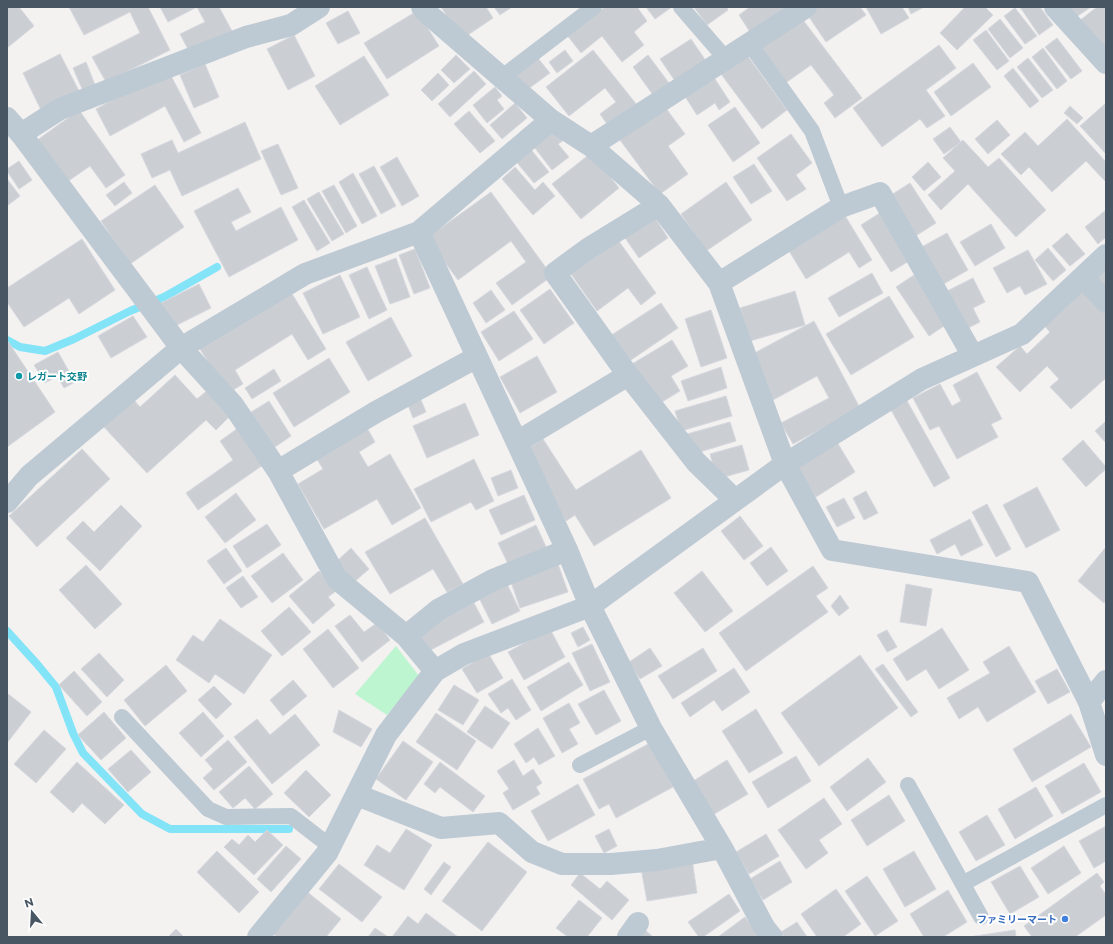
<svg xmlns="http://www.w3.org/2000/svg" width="1113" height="944" font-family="Montserrat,'Noto Sans JP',sans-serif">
<rect width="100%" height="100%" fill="#f4f1f1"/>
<path fill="#bcf5d0" d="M396 646 419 676 387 715 355 694Z"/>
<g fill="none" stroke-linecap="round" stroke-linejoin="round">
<path stroke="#84e4f7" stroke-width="8" d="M7 340 20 347 45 351 74 339 130 311 164 297 217 267
M7 631 37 664 56 687 73 733 83 753 142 814 170 829H289"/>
</g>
<path fill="#cbcfd4" stroke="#d5d8de" d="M7 7H19L34 26 7 48Z
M69 7H148L170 50 106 82 92 57 140 33 130 12 84 35Z
M160 7H197L168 22Z
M197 7H219L232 31 190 53 180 34 205 22Z
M441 7H486L493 18 462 39Z
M494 7H512L500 15Z
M605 7H637L647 21 634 32 644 45 622 62 602 36 581 53 567 35Z
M646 7H672L655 19Z
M694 7H727L728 10 707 25Z
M750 7H787L750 32 739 15Z
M818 7H860L866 15 826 42 807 14Z
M866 7H902L909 18 881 34Z
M908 7H924L911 14Z
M965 7H985L993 15 957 50 940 33Z
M1020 7H1040L1053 25 1039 35Z
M1066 7H1091L1073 19Z
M1097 7H1106V52L1079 21Z
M1015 8 1037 36 1025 44 1004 16Z
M348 11 360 33 338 44 326 23Z
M417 11 439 46 387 79 364 43Z
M800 16 862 98 835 118 824 103 834 95 811 65 784 84 757 48Z
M1000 19 1023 48 1010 58 988 29Z
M986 30 1009 61 997 70 973 40Z
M294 35 315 76 288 90 267 49Z
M1057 38 1082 71 1071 79 1045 47Z
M691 39 706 61 675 81 660 59Z
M939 45 956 68 926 90 945 116 927 128 920 119 882 147 853 108Z
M1043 48 1067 81 1057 89 1032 57Z
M565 50 573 61 557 73 549 62Z
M593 50 637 105 609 127 600 114 616 102 605 88 569 116 546 87Z
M60 54 80 93 42 112 23 73Z
M456 55 470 69 454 83 441 70Z
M648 55 669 83 653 95 633 67Z
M747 55 787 110 762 129 721 74Z
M364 56 389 95 340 125 315 86Z
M537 57 550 73 524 92 512 76Z
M1028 58 1053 90 1042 98 1017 67Z
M86 62 95 85 83 91 73 68Z
M973 63 991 87 951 116 934 92Z
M205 64 219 97 194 108 180 75Z
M1013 68 1039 101 1030 108 1004 76Z
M168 70 201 133 184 142 165 106 110 136 96 109Z
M474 71 486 84 450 117 438 104Z
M438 73 449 85 432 101 421 90Z
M713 76 730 102 719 110 715 103 697 115 684 95Z
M495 87 502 96 497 100 504 109 487 123 473 105Z
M515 103 527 118 502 139 490 125Z
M1106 103V154L1080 126Z
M1070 106 1083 118 1077 124 1064 113Z
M665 107 685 134 668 146 688 174 660 194 620 140Z
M735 107 760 143 733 162 708 125Z
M79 110 125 175 106 188 90 166 67 182 36 141Z
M469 111 495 141 480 153 454 124Z
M1067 119 1106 162V182L1086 161 1052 192 1029 167 1021 175 1001 154 1025 132 1038 146Z
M997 120 1010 135 988 154 975 139Z
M245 122 261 159 182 196 170 170 152 178 141 154 172 140 178 153Z
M553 125 564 140 558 144 569 157 552 170 531 143Z
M950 127 961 142 944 154 933 139Z
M791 134 812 163 796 175 806 189 787 201 757 158Z
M963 140 988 167 999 158 1046 210 1016 237 968 184 941 210 928 195 955 171 943 158Z
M278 144 298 188 281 195 261 151Z
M529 147 549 172 534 183 514 159Z
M591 153 619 188 581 219 552 184Z
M397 157 419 196 402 206 380 167Z
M19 161 32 180 19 189 7 171V169Z
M928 162 941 177 924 191 912 177Z
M754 164 772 191 751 204 733 177Z
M374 166 396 206 381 214 359 174Z
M515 167 535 190 543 182 555 196 533 215 502 179Z
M353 173 377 216 362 224 339 182Z
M7 179 20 196 7 206Z
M124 182 132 193 115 206 106 195Z
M726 182 752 220 706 251 681 214Z
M910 183 936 223 914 237 888 197Z
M155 185 184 227 130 264 101 221Z
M334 185 357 226 346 233 322 191Z
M238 188 251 212 231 222 236 231 281 207 298 240 229 277 194 211Z
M319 192 344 234 332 241 307 199Z
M491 192 552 276 512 305 496 283 526 262 511 241 458 280 427 238Z
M304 200 330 243 317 251 292 207Z
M1106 210V237L1098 244 1085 227Z
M883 211 914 258 891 272 861 225Z
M844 214 872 260 859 268 849 252 806 279 788 249Z
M653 215 668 238 639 258 623 235Z
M991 224 1005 248 975 266 960 242Z
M947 233 968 270 940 286 918 249Z
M1067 233 1085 254 1070 266 1052 246Z
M82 239 115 290 79 314 69 298 24 327 7 302V288Z
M618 240 656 293 641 305 628 288 597 311 571 274Z
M1048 248 1066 270 1053 281 1035 260Z
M415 249 430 288 414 294 399 255Z
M1028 250 1047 284 1025 295 1020 286 1007 293 993 268Z
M396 258 410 297 390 304 375 266Z
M1106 263V293L1091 278Z
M367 267 387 310 369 319 349 275Z
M872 273 883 293 839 317 828 298Z
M340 275 360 317 323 334 303 293Z
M914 275 947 324 929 336 896 287Z
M973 278 985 302 973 308 980 322 962 331 943 293Z
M199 284 211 308 171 328 159 304Z
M1083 287 1106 312V378L1071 409 1050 387 1059 379 1047 366 1020 392 996 367 1020 346 1027 354 1050 332 1043 324Z
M289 289 326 349 308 360 292 334 235 370 243 384 228 393 198 346Z
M550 289 574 323 544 344 520 310Z
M491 290 505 310 486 323 473 303Z
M795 291 805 325 750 341 740 308Z
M889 296 914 337 851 375 826 334Z
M661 303 678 328 628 362 610 336Z
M711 310 727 358 701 367 685 319Z
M514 311 533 339 499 361 481 332Z
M133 316 147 337 111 358 98 336Z
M391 317 412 356 368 381 346 342Z
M814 321 860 408 793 444 781 423 829 398 817 376 773 400 749 356Z
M7 340 55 412 7 447Z
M672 340 688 366 671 376 680 391 657 405 632 364Z
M58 352 75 382 64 388 57 376 45 383 34 365Z
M537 356 557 392 520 413 500 377Z
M329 358 350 392 294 427 273 393Z
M721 367 727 388 688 401 681 381Z
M274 369 281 381 252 399 245 388Z
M977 372 1002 419 991 424 998 437 957 459 939 426 930 430 913 398 940 384 952 406 961 401 953 385Z
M175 375 197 399 209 389 232 414 216 430 206 420 147 473 102 425 132 398 140 407Z
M726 396 732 416 681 431 675 411Z
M906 399 950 478 934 487 890 408Z
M421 400 426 412 413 418 408 405Z
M269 401 291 436 272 449 248 414Z
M465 403 479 435 427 458 413 426Z
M1106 421V443L1095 431Z
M730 422 736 441 693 454 687 434Z
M241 426 266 463 198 510 186 493 233 460 220 441Z
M366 426 375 442 359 452 368 467 390 454 421 508 392 525 377 499 324 529 298 484 323 469 315 456Z
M543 439 576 490 641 450 671 498 594 546 575 515 566 521 523 452Z
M1083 440 1106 467V469L1086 487 1062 459Z
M837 442 855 472 816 497 797 467Z
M742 445 749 470 717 479 710 454Z
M82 449 110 479 37 547 9 516Z
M474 459 494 501 476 510 471 502 431 522 414 489Z
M511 470 518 488 498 496 491 478Z
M1037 487 1060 530 1026 548 1003 505Z
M866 491 878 513 864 520 853 498Z
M236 493 256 520 225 543 205 517Z
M524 495 535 520 501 535 489 510Z
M844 498 855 518 837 527 826 507Z
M987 504 1011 549 996 557 972 512Z
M121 505 142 526 100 571 66 538 83 521 94 532Z
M740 516 763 546 744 560 721 531Z
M425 518 463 584 447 592 433 569 390 594 365 552Z
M970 519 983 545 961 556 955 544 937 554 930 540Z
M267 524 281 545 247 568 233 546Z
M536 525 547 549 509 566 498 543Z
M771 547 788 571 767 586 750 563Z
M1106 547V600L1104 603 1078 581Z
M226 548 242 571 224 584 207 561Z
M351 548 369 569 353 583 335 563Z
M283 553 303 580 272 603 251 576Z
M558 564 568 592 520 608 511 582Z
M86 565 122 604 95 629 59 590Z
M813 566 828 588 816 596 828 612 746 671 719 633Z
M319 571 336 591 328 597 335 605 313 624 289 596Z
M702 571 733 611 705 632 674 593Z
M243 576 258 597 241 608 226 588Z
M507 584 520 611 492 624 479 598Z
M906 584 932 589 926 626 900 622Z
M840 595 849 608 839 616 831 606Z
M474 603 484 622 425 653 415 634Z
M289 607 311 632 282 656 261 631Z
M350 615 364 632 377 623 390 640 362 662 335 626Z
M220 619 272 655 244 694 215 674 209 683 176 660 193 635 203 642Z
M583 627 590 640 578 647 571 633Z
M942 628 969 670 939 689 926 669 907 681 893 659Z
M328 629 359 668 333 688 303 649Z
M550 629 565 657 524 680 508 652Z
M887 630 897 647 887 652 877 635Z
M592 644 610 682 590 691 572 653Z
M1009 646 1036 692 987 722 978 707 959 719 947 698 990 673 983 662Z
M650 648 662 666 640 679 629 662Z
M703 648 717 671 673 699 658 676Z
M99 653 124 680 107 697 81 669Z
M488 653 503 678 477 693 462 669Z
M860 655 898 708 819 766 781 713Z
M569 662 583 685 541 711 527 687Z
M883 664 918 712 911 717 875 669Z
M166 665 187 691 145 726 124 700Z
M734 668 750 692 722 711 714 700 690 717 681 703Z
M1057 669 1070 692 1048 704 1035 681Z
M74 671 102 702 87 716 59 685Z
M512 679 531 710 516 720 508 708 501 713 488 694Z
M293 680 307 696 283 716 270 700Z
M454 685 479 700 463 725 438 710Z
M214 686 232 704 216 719 198 700Z
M604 690 621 721 596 735 578 704Z
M7 693 31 712 7 743Z
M569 703 580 723 569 729 578 744 562 753 543 718Z
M485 706 510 723 492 749 467 732Z
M756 709 783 753 749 773 722 731Z
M339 710 372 729 361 747 333 732Z
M104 712 126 738 101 760 78 735Z
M203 712 224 736 201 757 179 733Z
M436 713 476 741 457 770 416 742Z
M295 714 320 745 272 784 234 737 257 719 270 735Z
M1071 714 1091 747 1032 782 1013 749Z
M538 728 555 756 539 765 534 757 526 763 514 744Z
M44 730 66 749 36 783 14 764Z
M228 740 247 762 214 790 203 778 213 769 205 760Z
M403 741 433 762 406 800 376 779Z
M650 743 673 787 616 818 609 804 599 809 583 779Z
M131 750 151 772 128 792 108 769Z
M796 756 811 781 768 808 752 782Z
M868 758 886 782 847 811 830 787Z
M514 760 523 776 533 769 542 783 536 787 540 794 513 810 503 793 509 789 497 771Z
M727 760 748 794 711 816 690 783Z
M77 762 124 805 105 824 82 803 73 813 50 792Z
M440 762 485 796 473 812 440 787 435 793 424 784Z
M1084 763 1101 792 1062 814 1045 786Z
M249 766 273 794 255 809 245 798 233 808 219 792Z
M306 770 331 795 309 817 284 793Z
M578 784 595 815 548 841 531 811Z
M1036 787 1053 816 1015 839 998 809Z
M889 795 905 821 867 846 851 820Z
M824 798 842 824 819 840 828 853 806 869 778 830Z
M987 815 1005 845 976 861 959 832Z
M1106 826V861L1094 868 1079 841Z
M406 829 432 845 404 890 364 865 377 845 390 853Z
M609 829 617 846 604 853 595 836Z
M267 830 283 845 254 875 224 847 232 839 239 845 248 835 255 842Z
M766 834 779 856 749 874 736 852Z
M488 842 527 872 482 931 442 901Z
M286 846 301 859 271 892 257 879Z
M1064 846 1081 873 1048 894 1031 868Z
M217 851 259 892 239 913 197 872Z
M914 851 936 889 905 907 883 869Z
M692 859 697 893 647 901 641 868Z
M780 861 792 882 763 900 750 879Z
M444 862 451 867 431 895 424 889Z
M339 864 382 897 362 922 319 889Z
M1020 866 1039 897 1010 914 991 882Z
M580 873 600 889 607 881 629 900 612 920 571 885Z
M1097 873 1104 882 1100 886 1106 895V915L1075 937H1032L1024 926Z
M867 876 898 921 875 936 845 891Z
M836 889 861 924 843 937H817L801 914Z
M948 890 967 922 943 937H924L910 914Z
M306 891 341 919 326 937H277L272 933Z
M729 894 740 911 703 937H699L688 922Z
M579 900 602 918 587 937H568L556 928Z
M426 913 458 937H392L408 916 418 924Z
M745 917 760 937H718Z
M797 922 807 937H784L781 932Z
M375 928 388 937H368Z
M176 929 184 937H168Z
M644 929 653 937H639Z
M1015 930 1016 937H969Z"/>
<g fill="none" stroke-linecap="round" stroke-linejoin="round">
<path stroke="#becad3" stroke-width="16" d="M681 7 726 59
M750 44 812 131 841 207
M501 78 594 7
M122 717 208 809 226 817 291 816 331 847
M580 765 651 728
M908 785 981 917
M964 883 1106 805"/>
<path stroke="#becad3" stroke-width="22" d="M422 7 427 13 551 120 591 146 659 205 719 283 785 464 922 379 1022 334 1106 255
M1055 7 1106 63
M7 118 21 134 181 348 233 405 278 471 337 579 406 636 435 671
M21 134 60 109 246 37 291 25 319 7
M591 146 806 7
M659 205 589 248 555 273 628 375 696 462 735 500
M419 232 567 550 590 606 785 464 832 550 1028 582 1089 702 1106 755
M1083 277 1106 302
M719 283 841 207 880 193 973 356
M517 442 628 375
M278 471 376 412 477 357
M7 502 29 476 181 348 305 274 419 232 551 120
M406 636 438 610 493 580 567 550
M1089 702 1106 681
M357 795 441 828 499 823 532 852 562 864H611L657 860 722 848
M258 937 327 853 386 735 435 671 464 654 590 606 651 728 722 848 764 927 772 937
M628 937 638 923"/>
</g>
<circle fill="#0f9aa8" stroke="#fff" stroke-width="1.5" cx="19" cy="376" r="4"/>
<circle fill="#3f7fe0" stroke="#fff" stroke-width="1.5" cx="1065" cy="919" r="4"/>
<g text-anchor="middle" stroke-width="4" stroke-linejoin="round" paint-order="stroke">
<g font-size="10" font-weight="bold" fill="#0d838f" stroke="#fff" text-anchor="start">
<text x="27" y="380">レガート交野</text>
</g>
<g font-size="10" font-weight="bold" fill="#366cbe" stroke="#fff" text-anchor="end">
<text x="1057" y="923">ファミリーマート</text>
</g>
</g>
<rect width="1113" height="944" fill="none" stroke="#475662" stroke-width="16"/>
<g transform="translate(32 912) rotate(342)" stroke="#ffffff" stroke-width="3" paint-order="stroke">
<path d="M0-3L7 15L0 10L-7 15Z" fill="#475662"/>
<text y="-6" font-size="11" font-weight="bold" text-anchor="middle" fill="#475662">N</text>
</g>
</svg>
